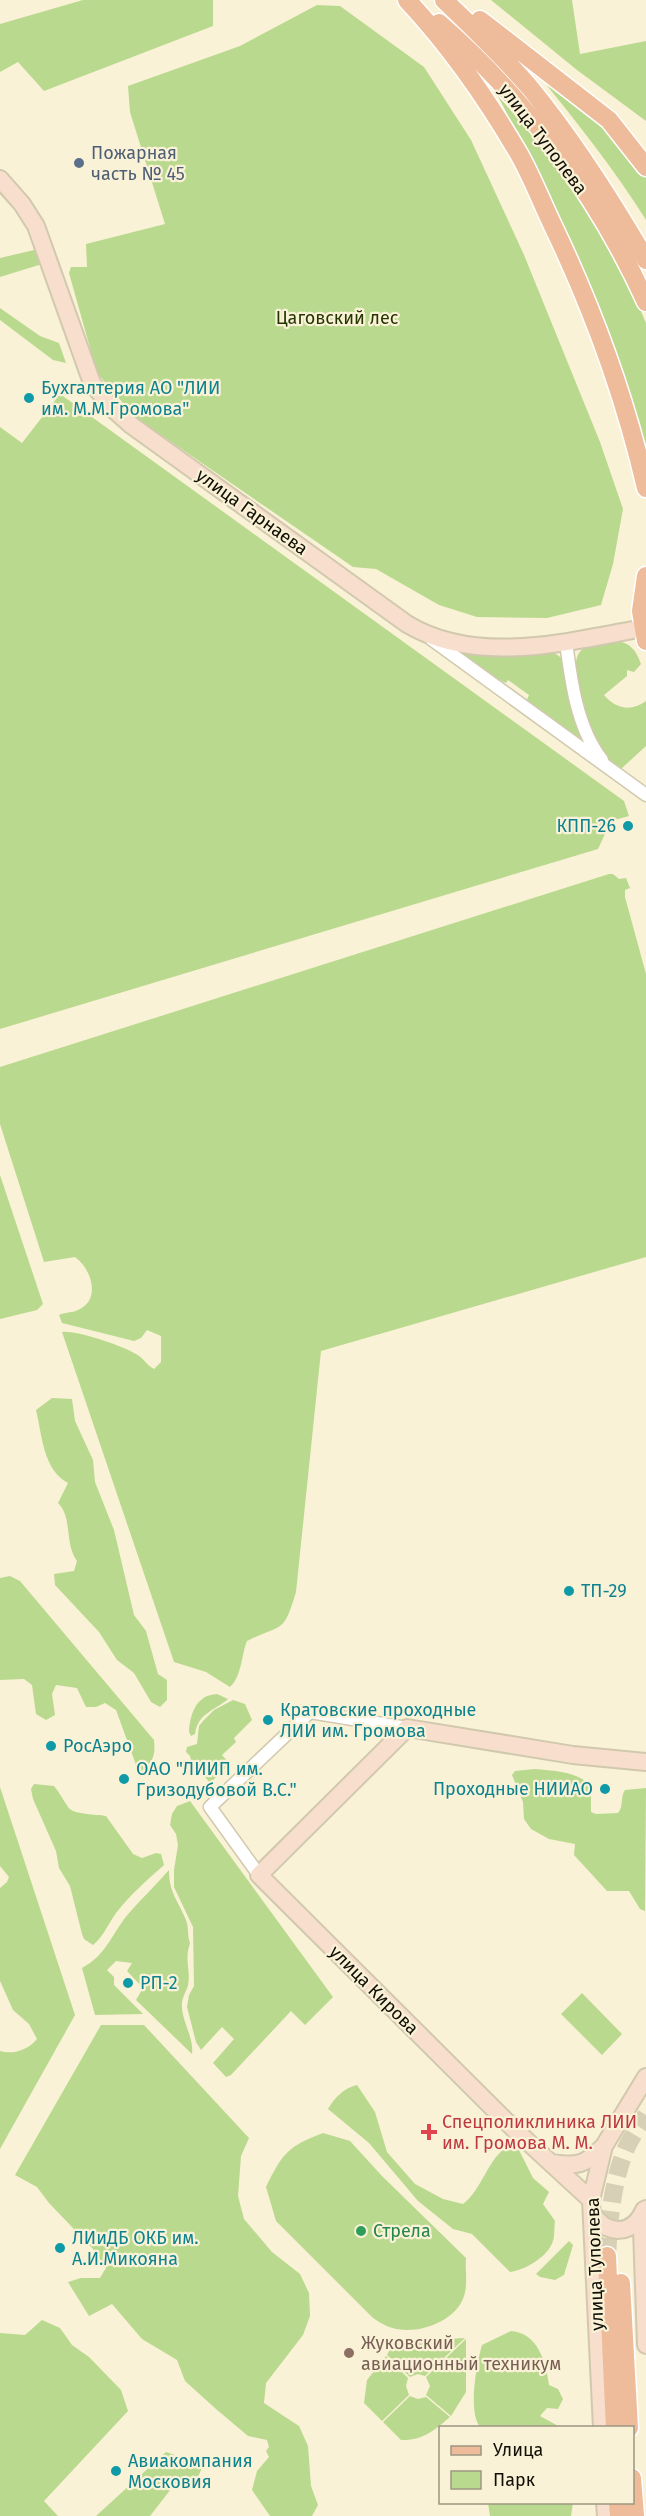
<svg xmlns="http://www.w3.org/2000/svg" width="646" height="2516" font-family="'Fira Sans',sans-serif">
<rect width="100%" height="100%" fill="#faf2d6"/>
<path fill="#b9d98e" d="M83 0H213V26L44 91 18 62 0 72V24Z
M491 0H572L580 54 646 41V121L577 70Z
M317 5 340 6 424 67 471 140 524 255 600 442 623 509 613 564 601 605 547 618 477 617 439 605 376 569 353 567 135 417 97 373 69 273 71 267H87L86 244 165 224 130 112 128 86 240 46Z
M541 78 609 129 646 176V220C615 170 578 124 541 78Z
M492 84C553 154 610 236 646 323V455L525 149Z
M34 250 43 253 42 264 0 277V258Z
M0 308 40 336 59 343 66 363 53 360 0 320Z
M60 394 624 801 629 816 611 821 598 849 0 1029V427L22 443Z
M613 640C629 642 636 649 641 664L634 672 627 670V676L604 695C616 709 631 712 646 701V746L621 769H617C598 755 565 673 579 653 586 643 602 643 613 640Z
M456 650H550L563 659 594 754 526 702 529 695 508 680 506 683 492 676Z
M609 874H613L619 879 626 878 630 888 625 890V897L646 974V1257L321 1351 296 1592C283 1635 283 1623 247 1641 241 1656 242 1676 230 1687L206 1672 174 1662 62 1332C74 1329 124 1346 136 1354 144 1358 146 1365 154 1369L161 1362V1336L147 1330 141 1338 134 1341 62 1323 59 1315C65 1312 72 1313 78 1310 102 1300 91 1268 75 1257L44 1262 0 1124V1067Z
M0 1175 43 1304 37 1310 0 1319Z
M52 1398 72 1399 75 1421 93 1460 95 1482 114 1530 134 1615 146 1631 158 1674 167 1680V1700L160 1707 151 1702 134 1673 117 1660 99 1632 55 1585 54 1574 74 1571 77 1561C64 1543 73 1518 58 1503L68 1483C43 1470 42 1434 36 1410Z
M10 1576 20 1581 154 1740C156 1757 152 1763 139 1773L116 1710 105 1703 96 1707H86L77 1688 56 1685 52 1694 55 1715 46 1720 36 1714 32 1685 24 1679 0 1680V1578Z
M217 1694 228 1699C214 1711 198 1713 195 1734L191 1736 189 1732C190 1714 196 1695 217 1694Z
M233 1700 245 1704 252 1720 234 1738 236 1742 222 1755 230 1764 210 1783 191 1760 190 1756 186 1752 187 1747 197 1744 199 1726 203 1721 214 1710Z
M535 1769C554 1771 577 1771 591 1786V1812L596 1814 618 1813C624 1806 620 1797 625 1790L646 1788 645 1911 640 1909 629 1891H607L574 1855 575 1844 549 1839 531 1829 524 1819 523 1802 512 1775 515 1771Z
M34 1784 54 1786C60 1793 63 1800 68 1807 73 1815 96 1814 106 1816L133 1854 142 1858 156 1853 161 1854 164 1865C147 1880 130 1895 116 1913 108 1924 104 1936 93 1945L84 1939 82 1934 70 1886 59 1868 56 1851 33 1799 31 1789Z
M0 1787 75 2015 0 2149V2051C13 2055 28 2050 37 2039L29 2024 13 2010 0 1981V1888L7 1882 9 1877 0 1866Z
M190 1801 333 1997 305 2025 291 2011 231 2075 226 2077 213 2063 234 2039 222 2027 201 2050 196 2042 187 2007 189 1995 194 1986 193 1927 174 1887V1870L178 1845 176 1834 170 1825 172 1814 177 1806Z
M169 1870C169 1893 178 1900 186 1920 189 1927 187 1935 190 1943 184 1961 191 1970 188 1985 186 1993 181 1998 182 2008 183 2023 194 2038 192 2054L136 2000 143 1988 127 1971 132 1963 116 1961 107 1970 114 1977V1985L143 2014 95 2015 82 1968C108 1954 112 1932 130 1912 143 1897 157 1884 169 1870Z
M582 1993 622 2034 602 2055 561 2014Z
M101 2025H144L249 2138 241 2156 238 2196 244 2219 272 2252 300 2274 309 2293 310 2316 303 2335 266 2383 264 2403 299 2426 308 2446 311 2486 318 2505 312 2516H270L252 2490 257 2471 269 2457 266 2451 269 2447 267 2440 248 2436 216 2409 185 2381 177 2360 142 2339 112 2304 89 2316 68 2282 81 2278H100L106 2268 93 2249 49 2203 37 2187 15 2175Z
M357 2085 375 2112 387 2152 415 2184 443 2199 463 2204C483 2189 487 2158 509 2146L519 2150 533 2178 549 2192 543 2204 555 2221C554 2227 555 2235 553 2241 548 2257 525 2270 510 2272L472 2234 453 2229 418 2201 369 2143 328 2109C335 2097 344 2088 357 2085Z
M323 2133 350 2141 382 2176 466 2258C465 2269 468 2285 464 2296 457 2320 421 2334 397 2329 387 2327 380 2323 372 2317L276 2221 266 2187C282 2154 288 2146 323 2133Z
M569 2241 573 2245 564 2275 555 2280 540 2277 536 2274Z
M42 2320 60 2328 72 2345 89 2357 121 2390 128 2411 44 2501 58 2516H0V2333L25 2335Z
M511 2331C538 2333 546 2362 549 2385L558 2389 563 2399 558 2409 547 2408 540 2416 560 2427 481 2428C467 2414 477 2362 482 2345Z
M465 2338 425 2376 418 2374 410 2377 387 2355 394 2342Z
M466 2339V2392L451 2416 426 2395 430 2386 426 2377Z
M386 2356 408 2378 406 2386 409 2395 382 2421 364 2403 367 2380Z
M410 2396 418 2399 426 2397 450 2417C435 2430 422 2441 401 2440L383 2422Z
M166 2452 187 2459 202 2468 196 2481 171 2489 150 2516H96Z
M488 2503V2502L573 2503 571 2516H490Z"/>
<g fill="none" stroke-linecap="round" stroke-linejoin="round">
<path stroke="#d7d0b7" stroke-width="18" stroke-dasharray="18 9" stroke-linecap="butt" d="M607 2256C609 2221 612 2184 625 2151 630 2138 639 2126 646 2115"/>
<g stroke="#d1c9ae" stroke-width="15">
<path id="street" d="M431 639 646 795
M566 642C571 681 577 728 602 760
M259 1875 210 1807 310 1712 407 1728"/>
</g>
<g stroke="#d1c9ae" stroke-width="20">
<path id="secondary" d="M0 179 22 204 36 226 92 383 112 408 131 425 407 624C477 666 567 642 643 628
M551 2163C577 2167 585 2165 604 2146
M591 2200 514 2129 259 1875 407 1728 573 1755 646 1762
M646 2209 642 2229 646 2345
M592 2213C606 2236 633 2236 644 2210
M602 2428 591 2200 604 2146 646 2077
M605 2502 606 2516"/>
</g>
<g stroke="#fff" stroke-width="21">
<path id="primary" d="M407 0C450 46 487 99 519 154 532 177 542 203 554 228 594 312 625 397 646 488
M444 0C474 29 504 57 531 89 575 143 611 200 646 260
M480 20 609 120 646 167
M439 23C526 99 598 196 646 302
M646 576 641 611 646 641
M607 2256 615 2428
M621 2283 629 2428
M632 2478 635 2516
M618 2502 619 2516"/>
</g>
<use href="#street" stroke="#fff" stroke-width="12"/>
<use href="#secondary" stroke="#f7decd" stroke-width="16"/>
<use href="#primary" stroke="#eebc9b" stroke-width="18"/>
</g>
<circle fill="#5c6f8a" stroke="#faf2d6" stroke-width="2" cx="79" cy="163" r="6"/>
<g fill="#0f9aa8" stroke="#faf2d6" stroke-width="2">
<circle cx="29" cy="398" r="6"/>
<circle cx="628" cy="826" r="6"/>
<circle cx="569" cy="1591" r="6"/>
<circle cx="268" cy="1720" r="6"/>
<circle cx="51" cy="1746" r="6"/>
<circle cx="124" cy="1779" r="6"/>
<circle cx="605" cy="1789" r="6"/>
<circle cx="128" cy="1983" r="6"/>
<circle cx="60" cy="2248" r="6"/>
<circle cx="116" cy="2471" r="6"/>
</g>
<path fill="#e0444e" stroke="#faf2d6" stroke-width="2" d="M426 2123h6v6h6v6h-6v6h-6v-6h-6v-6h6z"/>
<circle fill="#2e9e5b" stroke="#faf2d6" stroke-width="2" cx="361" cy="2231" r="6"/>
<circle fill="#8d6e63" stroke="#faf2d6" stroke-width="2" cx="349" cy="2353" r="6"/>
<g text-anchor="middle" stroke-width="4.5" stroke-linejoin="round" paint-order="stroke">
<g font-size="18" fill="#100e05" stroke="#faf2d6">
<text transform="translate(543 139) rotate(53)" y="6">улица Туполева</text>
<text transform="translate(252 512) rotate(36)" y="6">улица Гарнаева</text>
<text transform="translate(374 1990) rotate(45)" y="6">улица Кирова</text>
<text transform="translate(595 2264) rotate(-92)" y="6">улица Туполева</text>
</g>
<g font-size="18" fill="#4e5e75" stroke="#faf2d6" text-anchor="start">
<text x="91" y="159">Пожарная<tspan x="91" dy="21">часть № 45</tspan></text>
</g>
<g font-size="18" fill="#243600" stroke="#faf2d6">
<text x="337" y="324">Цаговский лес</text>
</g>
<g font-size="18" fill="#0d838f" stroke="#faf2d6" text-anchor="start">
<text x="41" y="394">Бухгалтерия АО "ЛИИ<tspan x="41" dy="21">им. М.М.Громова"</tspan></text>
<text x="616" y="832" text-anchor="end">КПП-26</text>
<text x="581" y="1597">ТП-29</text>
<text x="280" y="1716">Кратовские проходные<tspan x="280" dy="21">ЛИИ им. Громова</tspan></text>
<text x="63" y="1752">РосАэро</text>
<text x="136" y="1775">ОАО "ЛИИП им.<tspan x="136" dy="21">Гризодубовой В.С."</tspan></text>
<text x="593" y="1795" text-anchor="end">Проходные НИИАО</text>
<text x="140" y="1989">РП-2</text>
<text x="72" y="2244">ЛИиДБ ОКБ им.<tspan x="72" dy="21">А.И.Микояна</tspan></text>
<text x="128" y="2467">Авиакомпания<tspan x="128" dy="21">Московия</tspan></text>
</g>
<g font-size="18" fill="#be3a42" stroke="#faf2d6" text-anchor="start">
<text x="442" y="2128">Спецполиклиника ЛИИ<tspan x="442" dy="21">им. Громова М. М.</tspan></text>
</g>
<g font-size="18" fill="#27864d" stroke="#faf2d6" text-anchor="start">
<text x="373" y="2237">Стрела</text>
</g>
<g font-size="18" fill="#785e54" stroke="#faf2d6" text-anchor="start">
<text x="361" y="2349">Жуковский<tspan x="361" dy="21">авиационный техникум</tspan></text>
</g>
</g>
<rect x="439" y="2426" width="195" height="78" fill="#faf2d6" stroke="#9c9782" stroke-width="1.5"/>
<rect x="451" y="2446" width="30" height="9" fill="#eebc9b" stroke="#9c9782" stroke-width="1.5"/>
<text x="493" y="2456" font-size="18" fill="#100e05">Улица</text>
<rect x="451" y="2471" width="30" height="18" fill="#b9d98e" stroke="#9c9782" stroke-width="1.5"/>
<text x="493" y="2486" font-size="18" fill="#100e05">Парк</text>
</svg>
